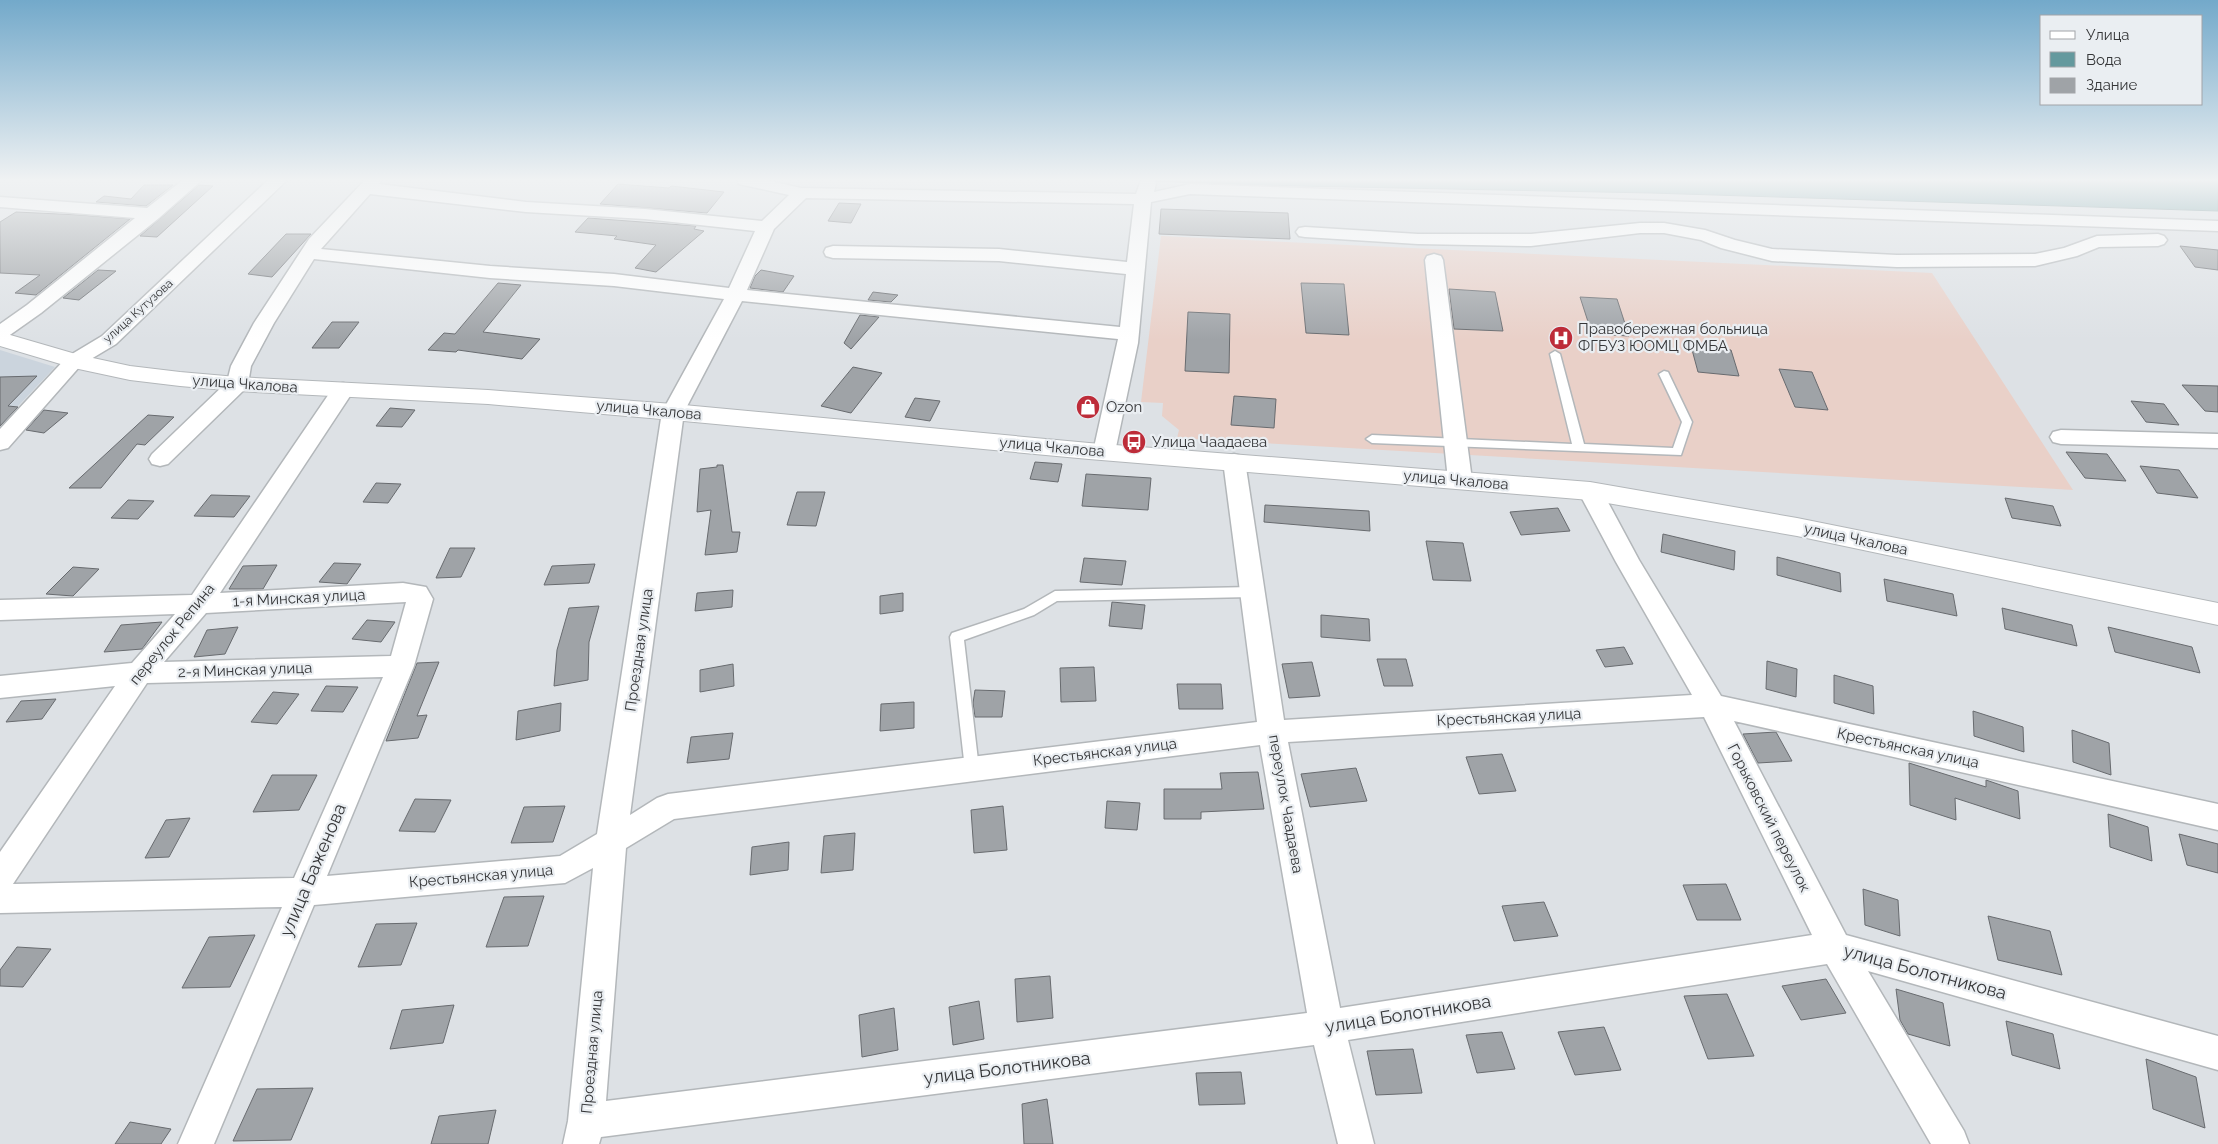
<svg xmlns="http://www.w3.org/2000/svg" width="2218" height="1144" font-family="Raleway,sans-serif">
<rect width="100%" height="100%" fill="#dde1e5"/>
<path fill="#cbd4dd" d="M0 350 55 367 0 425Z"/>
<path fill="#e9d0c8" d="M1161 236 1932 273 2073 490 1177 438 1179 430 1162 416 1163 403 1141 402Z"/>
<path fill="#64999e" stroke="#567b7f" d="M1130 180H2218V211L1651 193 1249 185Z"/>
<path fill="#9fa3a7" stroke="#686b6f" d="M618 184 669 188 671 186 724 192 707 213 600 204Z
M144 185H173L146 206 96 202 104 196 131 199Z
M199 185 213 186 157 237 140 236Z
M839 203 861 204 851 223 828 221Z
M1161 209 1288 213 1290 239 1159 234Z
M16 212 80 215 130 219 36 295 15 293 40 275 0 273V222Z
M588 218 696 226 694 229 704 231 656 272 635 268 656 245 614 239 617 236 575 232Z
M286 234H311L272 277 248 274Z
M2180 246 2218 250V270L2195 267Z
M98 270 116 271 79 300 63 298Z
M761 270 794 276 783 292 750 288 755 276Z
M498 283 521 285 483 332 540 339 522 359 458 350 456 352 428 350 444 333 455 334Z
M1301 283 1344 284 1349 335 1306 333Z
M1449 289 1495 292 1503 331 1454 329Z
M873 292 898 295 891 302 868 300Z
M1580 297 1617 299 1629 336 1592 334Z
M1188 312 1230 314 1229 373 1185 371Z
M860 315 879 317 851 349 844 343Z
M332 322H359L339 348H312Z
M1691 346 1731 350 1739 376 1698 372Z
M853 367 882 373 851 413 821 406Z
M1779 369 1812 372 1828 410 1795 407Z
M37 376 8 406 18 407 0 426V377Z
M2182 385 2218 386V412L2205 411Z
M1234 396 1276 399 1274 428 1231 425Z
M915 398 940 401 930 421 905 417Z
M2131 401 2164 404 2179 425 2146 422Z
M390 408 415 410 402 427 376 426Z
M44 410 68 413 44 433 26 430Z
M148 415 174 417 145 445 137 444 101 488H69Z
M2066 452 2107 454 2126 481 2085 478Z
M1035 462 1062 464 1058 482 1030 479Z
M717 465H723L732 532H740L737 552 705 555 711 510 697 512 700 469 717 467Z
M2140 466 2179 470 2198 498 2157 493Z
M1086 474 1151 478 1148 510 1082 506Z
M376 483 401 484 388 503 363 502Z
M797 492H825L816 526 787 525Z
M211 495 250 496 234 517 194 516Z
M2005 498 2053 506 2061 526 2012 518Z
M128 500 154 501 138 519 111 518Z
M1265 505 1369 511 1370 531 1264 522Z
M1558 508 1570 531 1521 535 1510 512Z
M1663 534 1735 551 1734 570 1661 552Z
M1426 541 1463 543 1471 581 1433 580Z
M450 548H475L461 577 436 578Z
M1777 557 1840 573 1841 592 1777 575Z
M1084 558 1126 561 1122 585 1080 582Z
M334 563 361 564 347 584 319 582Z
M595 564 589 583 544 585 552 566Z
M277 565 263 589H229L243 566Z
M73 567 99 569 73 596 46 594Z
M1884 579 1953 594 1957 616 1887 601Z
M733 590 732 607 695 611 697 593Z
M903 593V611L880 614V596Z
M1112 602 1145 605 1142 629 1109 626Z
M599 606 589 642 588 680 554 686 557 650 569 608Z
M2002 608 2072 625 2077 646 2005 629Z
M1321 615 1369 619 1370 641 1321 637Z
M367 620 395 622 381 642 352 639Z
M162 622 142 649 104 652 121 625Z
M238 627 225 654 194 657 207 630Z
M2108 627 2192 647 2200 673 2115 652Z
M1624 647 1633 664 1605 667 1596 650Z
M1377 659H1406L1413 686H1384Z
M1767 661 1797 669 1796 697 1766 689Z
M439 662 417 716 427 715 418 738 386 741 417 663Z
M1312 662 1320 696 1289 698 1282 664Z
M733 664 734 686 700 692V670Z
M1094 667 1096 701 1061 702 1060 668Z
M1834 675 1873 686 1874 714 1834 703Z
M1177 684H1221L1223 709H1179Z
M326 686 358 687 343 712 311 711Z
M975 690 1005 691 1002 717H975L973 703Z
M273 692 299 694 277 724 251 722Z
M56 699 42 719 6 722 21 701Z
M914 702V728L880 731 881 704Z
M561 703 560 731 516 740 518 711Z
M1973 711 2023 727 2024 752 1974 736Z
M2072 730 2109 743 2111 775 2073 762Z
M1776 732 1792 761 1758 763 1743 734Z
M733 733 729 759 687 763 691 737Z
M1502 754 1516 791 1479 794 1466 757Z
M1909 763 1986 787V780L2018 791 2020 819 1955 798 1956 820 1910 805Z
M1356 768 1367 801 1310 807 1301 774Z
M1258 772 1264 809 1201 812V819H1164V789H1222L1220 773Z
M272 775H317L299 810 253 812Z
M415 799 451 800 435 832 399 831Z
M1107 801 1140 803 1137 830 1105 828Z
M565 806 553 842 511 843 524 807Z
M1003 806 1007 850 974 853 971 810Z
M2108 814 2148 827 2152 861 2110 847Z
M190 818 169 857 145 858 166 820Z
M855 833 853 870 821 873 824 836Z
M2179 834 2218 844V873L2187 865Z
M789 842 788 870 750 875 752 847Z
M1726 884 1741 920H1697L1683 885Z
M1863 889 1898 900 1900 936 1865 925Z
M544 896 528 946 486 947 504 897Z
M1544 902 1558 936 1514 941 1502 906Z
M1988 916 2050 931 2062 975 1998 960Z
M417 923 401 965 358 967 376 924Z
M255 935 230 987 182 988 209 937Z
M17 947 51 949 23 987 0 986V970Z
M1050 976 1053 1018 1017 1022 1015 979Z
M1826 979 1846 1013 1801 1020 1782 986Z
M1896 989 1943 1003 1950 1046 1908 1034 1900 1020Z
M1727 994 1754 1056 1708 1059 1684 996Z
M979 1001 984 1039 953 1045 949 1007Z
M454 1005 443 1043 390 1049 402 1010Z
M894 1008 898 1050 862 1057 859 1015Z
M2006 1021 2053 1034 2060 1069 2012 1055Z
M1604 1027 1621 1070 1575 1075 1558 1032Z
M1502 1032 1515 1069 1477 1073 1466 1035Z
M1413 1049 1422 1093 1376 1095 1367 1051Z
M2146 1059 2196 1077 2205 1128 2153 1109Z
M1241 1072 1245 1104 1199 1105 1196 1073Z
M313 1088 291 1140 233 1141 257 1089Z
M1047 1099 1053 1144H1024L1022 1104Z
M496 1110 488 1144H431L439 1116Z
M130 1122 171 1129 161 1144H115Z"/>
<g fill="none" stroke-linecap="round" stroke-linejoin="round">
<g stroke="#b3b7ba" stroke-width="3">
<path id="service" d="M1555 351 1560 354 1584 444 1673 448 1682 422 1659 374 1664 371 1668 372 1692 422 1681 455 1372 443 1366 439 1372 435 1572 444 1550 354Z
M1252 587 1258 592 1252 597 1057 601 1034 615 964 640 979 769 977 773 972 775 967 773 965 769 950 637 952 633 1024 609 1055 591Z"/>
</g>
<g stroke="#b3b7ba" stroke-width="3">
<path id="minor" d="M183 180H202L159 218 41 313 7 337 0 339V324L27 305 135 218 0 207V197L147 208Z
M268 180H287L116 344 81 365 8 448 0 450V429L67 357 102 336Z
M365 180H382L379 184 526 202 645 209 762 221 789 195 739 184 737 180H766L801 188 1136 194 1141 180H1153L1156 183 1154 192 1190 184 2218 221V231L1190 194 1151 202 1138 343 1115 452 1112 457 1104 459 1096 457 1093 452 1118 339 742 301 684 412 630 815 657 798 668 794 1257 722 1223 461 1226 456 1234 454 1242 456 1245 461 1284 720 1692 695 1616 562 1578 491 1582 485 1590 483 1598 485 1602 491 1639 560 1721 696 2218 804V830L1734 721 1846 935 2218 1036V1070L1868 971 1964 1131 1969 1144H1931L1827 964 1348 1040 1374 1144H1338L1314 1045 601 1137 599 1144H563L568 1121 593 868 565 883 314 905 214 1144H178L282 907 0 913V852L115 686 0 698V676L132 663 175 614 0 620V600L192 595 335 385 343 383 351 385 354 390 220 593 403 583 426 587 433 599 414 666 327 876 560 856 597 834 662 412 724 299 614 286 490 278 314 259 274 323 251 366 248 384 245 389 168 464 160 466 152 464 149 459 152 454 227 382 231 366 254 323 309 239ZM370 194 526 212 645 219 755 231 729 288 614 274 490 266 321 249ZM806 198 1134 204 1127 262 999 249 833 246 826 248 824 252 826 256 833 258 999 261 1126 274 1120 327 747 290 774 229ZM406 602 391 656 164 662 206 613ZM383 677 294 878 13 884 147 683ZM1704 717 1812 935 1340 1008 1288 742ZM1260 745 1307 1013 606 1101 626 848 674 819Z
M1640 223H1664L1705 230 1735 240 1772 249 1897 255 2035 254 2064 248 2097 236 2158 234 2164 236 2167 240 2164 244 2158 246 2099 247 2077 256 2035 266 1897 267 1772 261 1721 248 1701 240 1664 233H1640L1531 246 1418 244 1305 237 1299 236 1296 232 1299 228 1305 227 1418 234H1531Z
M1434 254 1441 256 1443 260 1472 480 1468 485 1460 488 1452 485 1448 480 1425 260 1427 256Z
M2061 430 2218 434V448L2061 444 2053 442 2050 437 2053 432Z"/>
</g>
<g stroke="#b3b7ba" stroke-width="2">
<path id="primary" d="M0 332 79 355 130 366 180 372 237 377 488 390 673 404 1089 443 1590 482 1797 518 2218 603V625L1797 536 1590 500 1089 459 673 420 488 404 237 391 180 386 130 380 74 368 0 346Z"/>
</g>
<use href="#service" fill="#fff" fill-rule="evenodd"/>
<use href="#minor" fill="#fff" fill-rule="evenodd"/>
<use href="#primary" fill="#fff" fill-rule="evenodd"/>
</g>
<linearGradient id="sky" x2="0" y2="1"><stop stop-color="#73a9ca"/><stop offset="0.53" stop-color="#f0f2f3"/><stop offset="1" stop-color="#f0f2f3" stop-opacity="0"/></linearGradient>
<rect width="2218" height="340" fill="url(#sky)"/>
<defs>
<g id="hospital-disc" transform="scale(1.25)"><circle r="9.5" fill="#bd2c39" stroke="#eaeef2"/><path d="M-5-5h3v3.5h4V-5h3V5h-3V1.5h-4V5h-3Z" fill="#fff"/></g>
<g id="shop-disc" transform="scale(1.25)"><circle r="9.5" fill="#bd2c39" stroke="#eaeef2"/><path d="M-5-2.5h2.3a2.7 3.5 0 0 1 5.4 0H5L5.5 6h-11ZM-1.5-2.5h3a1.5 2.3 0 0 0-3 0Z" fill="#fff"/></g>
<g id="bus-disc" transform="scale(1.25)"><circle r="9.5" fill="#bd2c39" stroke="#eaeef2"/><path d="M-5-6H5V4H4V6H2V4H-2V6H-4V4H-5ZM-3.5-4V0h7V-4ZM-3.5 1.2v1.5H-2V1.2ZM2 1.2v1.5H3.5V1.2Z" fill="#fff"/></g>
</defs>
<g fill-rule="evenodd">
<use href="#hospital-disc" x="1561" y="338"/>
<use href="#shop-disc" x="1088" y="407"/>
<use href="#bus-disc" x="1134" y="442"/>
</g>
<g text-anchor="middle" stroke-width="4.5" stroke-linejoin="round" paint-order="stroke">
<g font-size="12" fill="#353638" stroke="#eaeef2">
<text transform="translate(138 311) rotate(-42)" y="4">улица Кутузова</text>
</g>
<g font-size="15" fill="#353638" stroke="#eaeef2" text-anchor="start">
<text x="1578" y="334">Правобережная больница<tspan x="1578" dy="17">ФГБУЗ ЮОМЦ ФМБА</tspan></text>
<text x="1106" y="412">Ozon</text>
<text x="1152" y="447">Улица Чаадаева</text>
</g>
<g font-size="15" fill="#353638" stroke="#eaeef2">
<text transform="translate(245 384) rotate(4)" y="5">улица Чкалова</text>
<text transform="translate(649 410) rotate(5)" y="5">улица Чкалова</text>
<text transform="translate(1052 447) rotate(5)" y="5">улица Чкалова</text>
<text transform="translate(1456 480) rotate(5)" y="5">улица Чкалова</text>
<text transform="translate(1856 539) rotate(12)" y="5">улица Чкалова</text>
<text transform="translate(299 598) rotate(-3)" y="5">1-я Минская улица</text>
<text transform="translate(172 634) rotate(-51)" y="5">переулок Репина</text>
<text transform="translate(639 650) rotate(-82)" y="5">Проездная улица</text>
<text transform="translate(245 670) rotate(-2)" y="5">2-я Минская улица</text>
<text transform="translate(1509 717) rotate(-3)" y="5">Крестьянская улица</text>
<text transform="translate(1908 748) rotate(12)" y="5">Крестьянская улица</text>
<text transform="translate(1105 752) rotate(-7)" y="5">Крестьянская улица</text>
<text transform="translate(1286 804) rotate(80)" y="5">переулок Чаадаева</text>
<text transform="translate(1769 818) rotate(63)" y="5">Горьковский переулок</text>
<text transform="translate(481 876) rotate(-5)" y="5">Крестьянская улица</text>
<text transform="translate(592 1052) rotate(-85)" y="5">Проездная улица</text>
</g>
<g font-size="18" fill="#353638" stroke="#eaeef2">
<text transform="translate(313 870) rotate(-67)" y="6">улица Баженова</text>
<text transform="translate(1925 972) rotate(15)" y="6">улица Болотникова</text>
<text transform="translate(1408 1014) rotate(-9)" y="6">улица Болотникова</text>
<text transform="translate(1007 1068) rotate(-7)" y="6">улица Болотникова</text>
</g>
</g>
<rect x="2040" y="15" width="162" height="90" fill="#eaeef2" stroke="#a2a4a8"/>
<rect x="2050" y="31" width="25" height="8" fill="#ffffff" stroke="#a2a4a8"/>
<text x="2086" y="40" font-size="15" fill="#353638">Улица</text>
<rect x="2050" y="52" width="25" height="15" fill="#64999e" stroke="#a2a4a8"/>
<text x="2086" y="65" font-size="15" fill="#353638">Вода</text>
<rect x="2050" y="78" width="25" height="15" fill="#9fa3a7" stroke="#a2a4a8"/>
<text x="2086" y="90" font-size="15" fill="#353638">Здание</text>
</svg>
